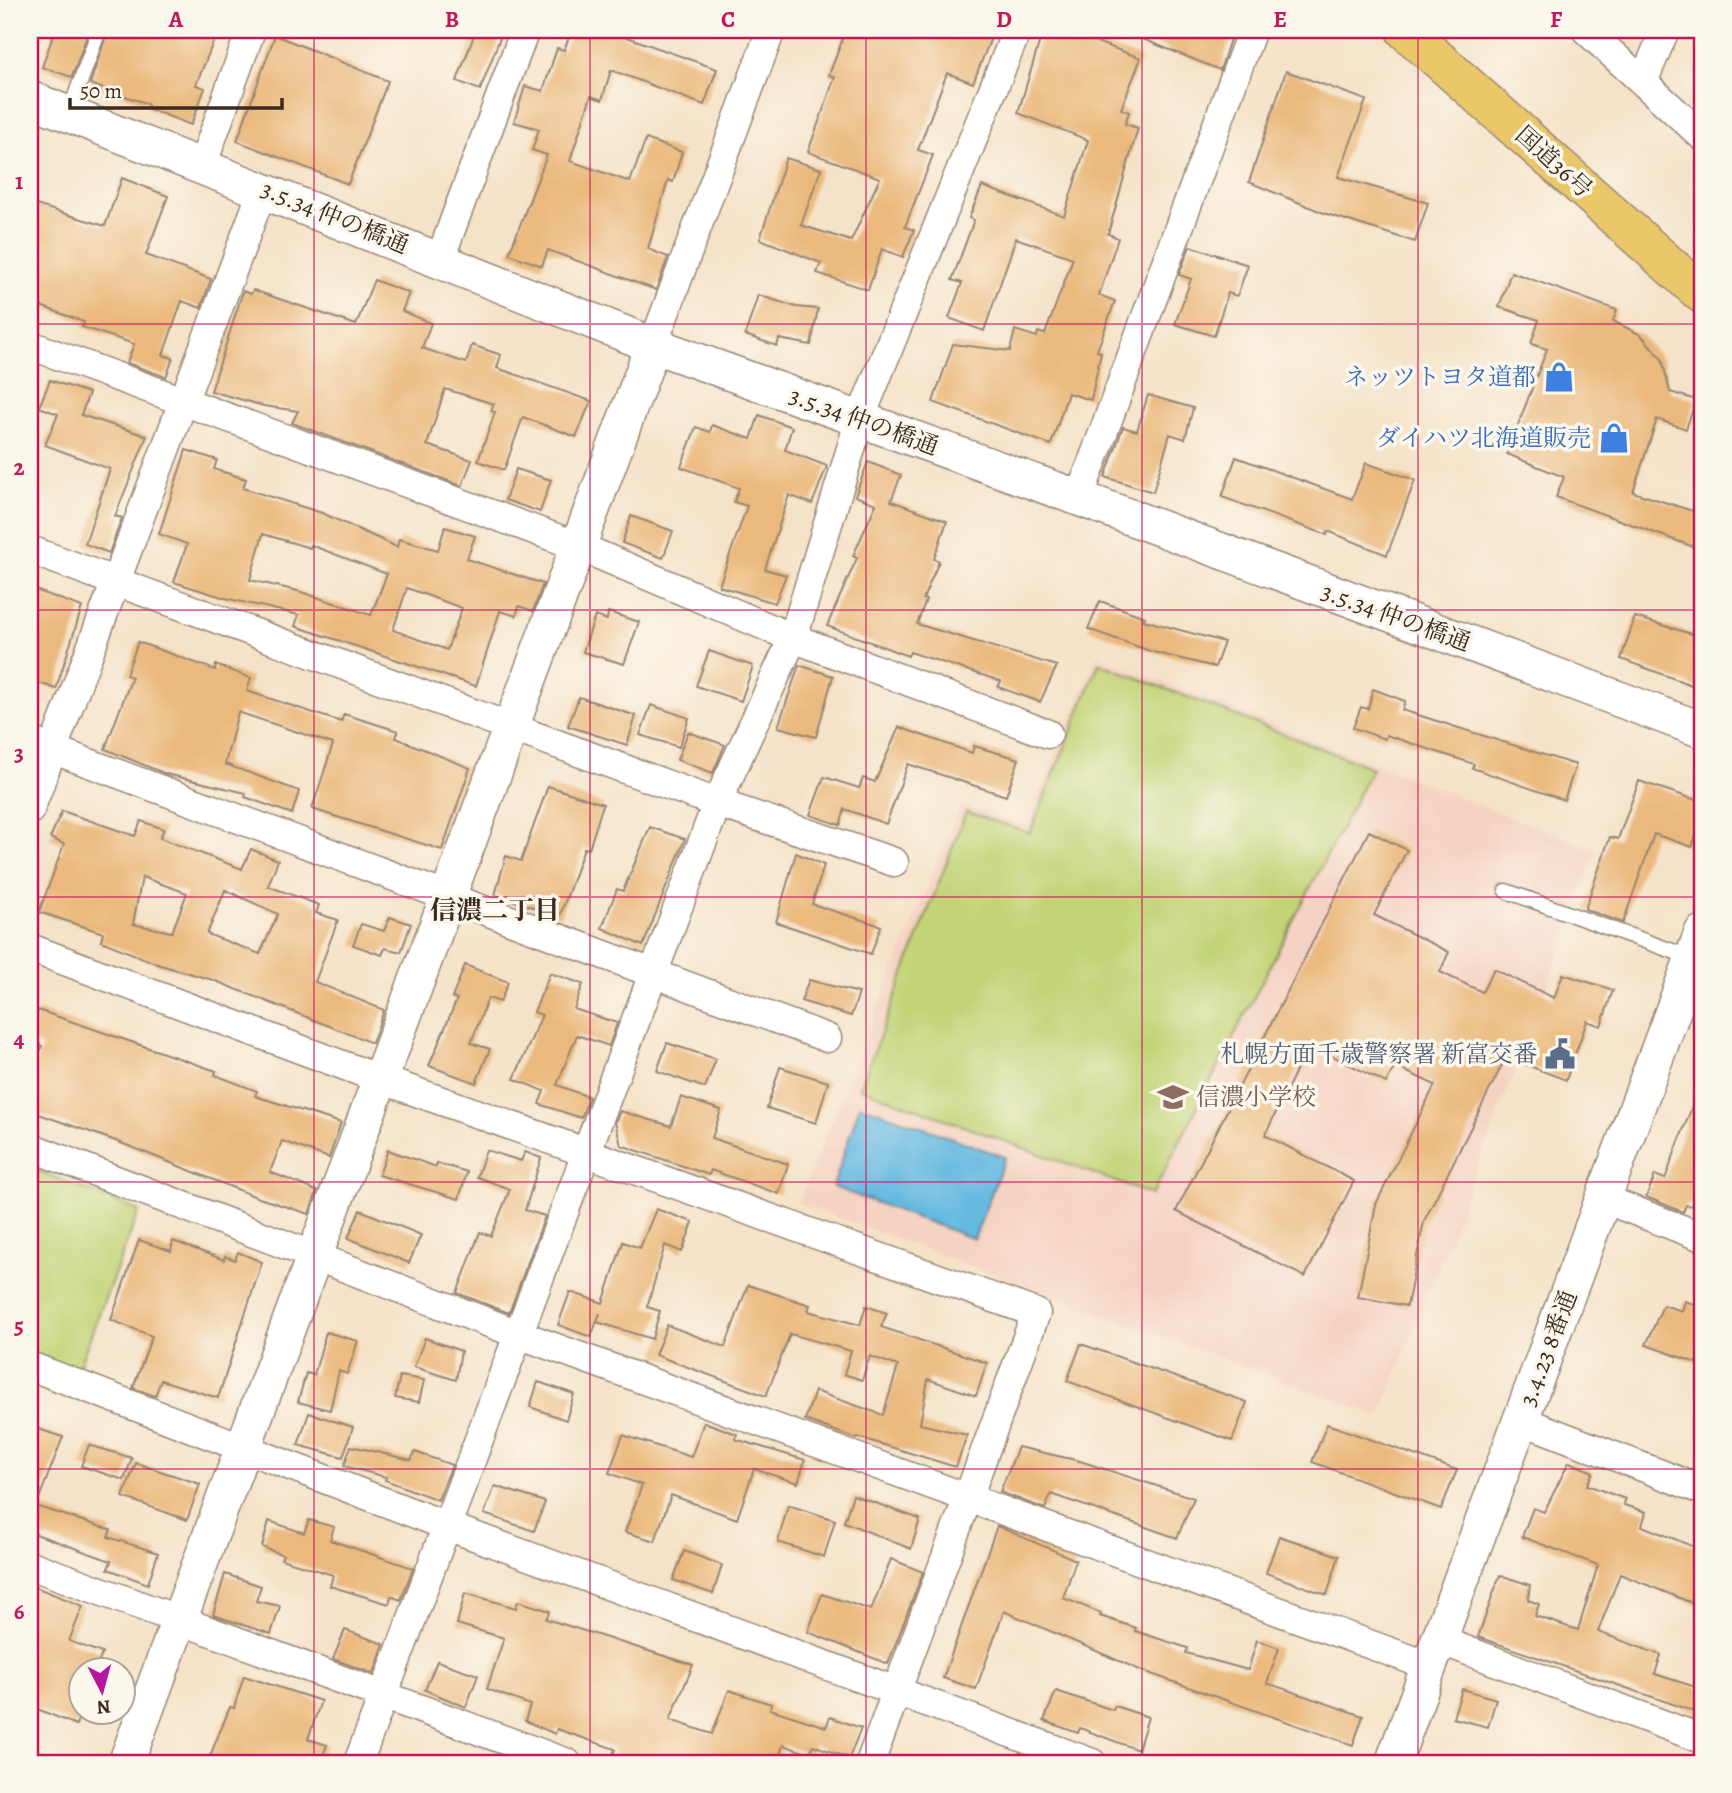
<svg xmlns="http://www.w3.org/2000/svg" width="1732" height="1793" font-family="Alegreya,'Noto Serif JP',serif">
<rect width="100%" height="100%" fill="#fbf7ec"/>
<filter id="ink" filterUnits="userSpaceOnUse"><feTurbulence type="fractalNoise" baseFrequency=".0143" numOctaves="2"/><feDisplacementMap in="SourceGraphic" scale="14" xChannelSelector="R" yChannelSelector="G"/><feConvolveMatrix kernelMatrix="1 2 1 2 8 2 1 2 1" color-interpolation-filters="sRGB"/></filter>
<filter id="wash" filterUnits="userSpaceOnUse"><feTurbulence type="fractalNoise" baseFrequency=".00686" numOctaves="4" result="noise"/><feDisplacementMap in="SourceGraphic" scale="28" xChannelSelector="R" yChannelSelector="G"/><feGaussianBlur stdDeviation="1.57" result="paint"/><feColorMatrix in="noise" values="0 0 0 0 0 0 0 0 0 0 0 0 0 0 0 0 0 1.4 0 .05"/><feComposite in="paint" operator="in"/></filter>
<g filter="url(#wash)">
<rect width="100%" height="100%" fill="#f5e3c9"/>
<path fill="#f5d3c2" d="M1097 656 1596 850 1546 991 1380 1416 798 1203 961 805 1026 825Z"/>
<path fill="#c2d477" stroke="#7e7f4a" stroke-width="2" d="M1099 663 1372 768 1152 1195 860 1088 966 812 1030 833Z
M30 1168 139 1211 77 1371 30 1353Z"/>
<path fill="#65b9e1" stroke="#507280" stroke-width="2" d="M860 1105 1005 1157 974 1239 833 1187Z"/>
<g id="blocks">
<path fill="#ebb97d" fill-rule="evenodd" d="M55 30H89L72 77 42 67Z
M108 30H218L196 85 205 88 191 125 147 108 148 104 90 84Z
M476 30H503L480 90 457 81Z
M572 30H623L621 35 717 69 704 105 611 70 602 100 591 96 570 161 630 182 646 139 682 152 673 182 668 180 648 249 668 257 656 290 548 250 542 266 509 254 547 155 532 150 539 129 514 122 525 86 543 91 557 48 564 50Z
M846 30H994L973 83 947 73 918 150 933 155 905 227 914 230 903 257 882 249 868 290 817 273 821 263 760 239 786 158 821 169 801 225 851 241 880 178 808 152 835 77 829 75Z
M1043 30H1063L1141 58 1121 109 1129 112 1125 124 1138 128 1108 234 1118 238 1099 295 1115 301 1097 351 1101 352 1091 400 1068 393 1051 445 933 402 953 344 1010 351 1015 330 1037 337 1038 332 1045 334 1073 258 1016 238 984 331 949 318 962 283 952 280 974 220 969 218 982 186 1064 216 1088 140 1018 113Z
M1120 30H1233L1220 70Z
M275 35 388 81 348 184 237 141Z
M1286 71 1366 100 1338 177 1428 203 1415 242 1324 213 1249 182Z
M122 178 168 196 146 255 211 279 201 308 182 301 163 355 173 358 166 377 127 363 134 344 82 327 84 322 30 302V203L105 226Z
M1190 246 1248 265 1237 296 1228 293 1214 336 1175 324 1191 279 1179 275Z
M1511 272 1617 310 1613 321 1641 335 1662 359 1670 392 1696 400 1686 429 1657 419 1633 492 1702 514V550L1556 497 1564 477 1507 454 1547 349 1531 344 1539 320 1499 307Z
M374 280 409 293 402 311 431 323 422 348 466 363 472 345 501 355 497 368 591 401 576 437 523 417 504 470 478 461 495 412 491 411 494 404 445 389 427 445 472 460 462 486 292 423 298 411 264 406 211 391 243 291 251 294 253 290 356 325Z
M758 295 796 307 818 309 811 345 779 339 777 346 745 335Z
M50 380 89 393 81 415 147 436 115 516 122 518 109 553 85 544 110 469 45 445 58 414 39 407Z
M1148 395 1193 408 1185 439 1170 434 1153 492 1105 477 1123 427 1137 431Z
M759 415 792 427 785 450 827 466 812 504 789 495 765 569 786 575 775 603 719 586 747 506 734 502 739 488 681 467 696 427 710 432 712 425 751 439Z
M186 450 217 460 214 469 246 479 243 488 322 513 397 547 399 539 438 550 445 527 475 536 467 559 543 584 533 611 519 606 516 616 500 611 476 686 295 626 299 615 225 598 174 582 187 544 159 534ZM263 534 310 548 311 545 387 574 371 615 298 591 250 580ZM407 588 462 608 447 650 393 630Z
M1236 457 1352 499 1366 463 1415 480 1387 555 1328 531 1327 535 1222 497Z
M868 462 901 475 891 501 947 521 934 559 939 561 923 599 926 600 917 624 1057 666 1040 702 998 687 1001 681 910 652 908 656 827 626 857 558 853 556 876 504 855 496Z
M516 469 551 480 540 512 505 500Z
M631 516 673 531 663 558 622 543Z
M30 588 82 607 56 689 30 680Z
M1100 601 1145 617 1143 620 1224 642 1215 667 1153 652 1088 629Z
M608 612 639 622 624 664 583 652 595 616 607 620Z
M1635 617 1702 637V689L1621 659Z
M138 642 215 670 216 665 251 678 247 691 341 722 344 714 398 731 396 738 470 768 442 850 312 809 333 744 238 712 225 764 299 791 292 814 245 797 246 793 166 774 105 749 132 677 126 675Z
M709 651 753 666 741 701 696 686Z
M799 665 833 676 816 737 778 727Z
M1373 689 1405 701 1402 710 1576 765 1564 800 1472 768 1474 764 1386 735 1385 739 1353 728 1361 707 1368 709Z
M579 697 636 716 627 745 568 726Z
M651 705 689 718 679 747 640 735Z
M899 727 972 753 974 746 1019 759 1006 796 908 764 886 824 845 809 840 825 810 815 824 777 859 788 863 778 875 782Z
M688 732 725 745 713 773 677 760Z
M1639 781 1702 802V820L1692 847 1654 834 1623 923 1585 909 1610 837 1618 839Z
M548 786 603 804 589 849 584 848 560 916 495 895 506 856 521 861Z
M62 811 135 836 141 821 164 829 160 838 242 869 251 849 278 860 268 886 319 905 316 913 338 920 315 982 384 1010 372 1043 213 980 160 965 101 941 103 933 39 912 64 844 50 838ZM142 877 187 893 172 932 133 924ZM225 890 278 914 260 954 207 934Z
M650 827 685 839 643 946 602 928 617 889 623 891Z
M1369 831 1407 850 1374 915 1449 952 1440 972 1482 992 1494 969 1554 998 1563 974 1613 990 1601 1026 1587 1021 1566 1080 1506 1057 1424 1221 1407 1306 1358 1297 1376 1204 1435 1085 1395 1066 1386 1083 1309 1044 1265 1135 1354 1181 1305 1277 1176 1211Z
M796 853 824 865 812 904 881 926 871 954 776 922Z
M390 917 411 924 401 952 385 948 382 955 353 945 361 924 384 931Z
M465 965 508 982 500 1002 488 998 471 1043 490 1049 476 1083 429 1066 457 999 452 998Z
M550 973 583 984 574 1009 617 1023 609 1046 577 1035 557 1085 589 1097 581 1118 539 1104 544 1091 514 1079 542 1015 534 1012Z
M809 980 859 993 851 1016 801 1001Z
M38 1010 216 1071 215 1075 257 1091 255 1096 341 1123 329 1158 282 1141 270 1172 317 1191 309 1214 259 1198 116 1141 30 1111V1079L42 1046 30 1040Z
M667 1043 716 1059 705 1088 657 1071Z
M780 1067 828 1082 816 1123 767 1108Z
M1700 1085 1702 1188 1696 1206 1686 1205 1683 1212 1646 1197 1655 1175 1665 1179Z
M681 1097 721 1110 712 1138 788 1164 779 1194 711 1170 709 1175 621 1145 615 1122 620 1111 671 1126Z
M388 1150 436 1167 437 1163 467 1172 459 1199 379 1175Z
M486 1150 521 1161 525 1152 541 1158 525 1210 545 1216 509 1313 457 1293 480 1232 491 1236 510 1189 477 1177Z
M656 1209 693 1222 682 1252 665 1245 647 1307 660 1311 652 1339 597 1322 600 1313 591 1337 558 1325 570 1292 603 1303 623 1242 640 1248Z
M360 1210 421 1235 409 1263 348 1238Z
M139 1240 171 1251 173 1241 224 1260 225 1256 235 1260 238 1252 262 1262 218 1398 161 1380 155 1396 133 1388 152 1336 111 1320Z
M748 1285 810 1305 808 1311 860 1325 866 1306 887 1313 881 1327 987 1363 976 1396 928 1379 920 1424 967 1435 956 1467 858 1437 857 1439 805 1420 815 1391 883 1415 898 1366 870 1356 862 1380 844 1374 851 1351 790 1334 766 1396 655 1355 667 1325 725 1347Z
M1685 1301 1702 1307V1365L1646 1345 1663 1305 1682 1311Z
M326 1332 358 1341 347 1374 339 1371 330 1410 298 1402 306 1373 314 1375Z
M425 1338 461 1351 456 1380 414 1367Z
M1081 1344 1247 1402 1232 1441 1067 1381Z
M400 1376 424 1380 419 1402 395 1398Z
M538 1382 574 1394 566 1420 530 1407Z
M309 1413 353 1427 343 1457 298 1445Z
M704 1422 737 1434 735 1439 805 1460 798 1483 754 1469 737 1519 671 1495 655 1541 625 1532 642 1485 609 1473 623 1435 691 1457Z
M1327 1424 1457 1470 1441 1509 1312 1462Z
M35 1428 63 1437 36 1506 111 1530 108 1537 158 1553 148 1584 108 1569 111 1561 30 1532V1441Z
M89 1445 132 1458 124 1480 81 1466Z
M351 1446 411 1460 415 1452 452 1465 438 1500 385 1480 386 1477 344 1466Z
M1018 1447 1080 1461 1194 1498 1177 1538 1051 1494 1045 1509 1000 1492Z
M1569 1462 1593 1472 1587 1485 1625 1499 1624 1505 1646 1512 1642 1526 1702 1550V1607L1620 1574 1598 1632 1661 1655 1655 1674 1702 1689V1714L1478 1637 1500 1575 1530 1585 1528 1600 1539 1604 1535 1616 1578 1630 1598 1565 1522 1537 1533 1508 1544 1512Z
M136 1463 200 1484 187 1520 123 1497Z
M495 1486 545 1502 534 1531 484 1514Z
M853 1495 920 1519 911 1549 844 1522Z
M788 1505 835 1520 824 1557 778 1542Z
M309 1520 334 1527 330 1540 413 1568 401 1600 391 1596 389 1604 330 1586 333 1575 281 1559 283 1555 262 1547 269 1521 304 1533Z
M997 1526 1076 1560 1063 1598 1101 1613 1100 1616 1136 1628 1135 1631 1188 1648 1186 1653 1248 1670 1257 1640 1279 1648 1267 1683 1363 1716 1353 1745 1140 1670 1004 1611 976 1689 943 1678Z
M1279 1536 1339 1556 1327 1595 1266 1573Z
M684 1551 722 1565 713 1594 673 1580Z
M891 1559 923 1572 888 1664 808 1632 822 1594 871 1610Z
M225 1574 261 1586 256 1601 280 1606 271 1634 213 1615Z
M30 1585 83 1606 69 1641 102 1653 96 1670H80L81 1712 76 1725 30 1706Z
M465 1593 516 1608 518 1601 550 1611 546 1619 693 1665 670 1720 712 1734 729 1690 771 1704 770 1709 826 1727 830 1717 861 1728 849 1758 813 1745 810 1754 783 1745 777 1763H638L613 1755 615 1749 557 1729 555 1734 525 1721 530 1705 487 1689 504 1638 457 1624Z
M345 1630 384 1644 374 1674 333 1659Z
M437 1661 478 1675 466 1707 425 1690Z
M244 1676 321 1701 308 1739 327 1745 320 1763H207L230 1707 234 1708Z
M1462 1689 1496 1699 1488 1727 1453 1718Z
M1056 1691 1113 1710 1115 1706 1148 1717 1138 1750 1080 1728 1078 1733 1044 1721Z"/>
</g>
</g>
<g filter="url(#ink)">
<use href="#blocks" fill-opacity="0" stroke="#988674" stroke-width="2"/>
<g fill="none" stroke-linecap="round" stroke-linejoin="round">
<g stroke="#988674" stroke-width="17">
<path id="service" d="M69 113 99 30
M1506 891 1692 958"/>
</g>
<g stroke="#988674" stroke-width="31">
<path id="minor" d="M1586 30 1702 136
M1643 82 1665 30
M202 166 251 30
M440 259 525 30
M30 345 578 546 793 638 1048 734
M653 345 771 30
M1079 498 1252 30
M30 550 717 803 894 862
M30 741 827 1038
M30 810 263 189
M30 948 380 1079 1036 1313 870 1763
M1682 989 1702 997
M30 1147 518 1334 1429 1666
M1604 1199 1702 1237
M30 1366 447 1526 1092 1763
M1521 1420 1702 1490
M30 1565 567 1763
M1439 1640 1702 1739
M358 1763 717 803 793 638 860 419 1017 30"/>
</g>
<g stroke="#988674" stroke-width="38">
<path id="tertiary" d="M30 99 653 345 1079 498 1702 730
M126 1763 653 345
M1393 1763 1702 933"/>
</g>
<g stroke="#988674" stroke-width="41">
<path id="trunk" d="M1405 30 1702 294"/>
</g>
<use href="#service" stroke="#fff" stroke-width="14"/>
<use href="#minor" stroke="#fff" stroke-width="28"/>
<use href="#tertiary" stroke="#fff" stroke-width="35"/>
<use href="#trunk" stroke="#eac769" stroke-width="38"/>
</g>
</g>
<path fill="none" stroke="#c2185b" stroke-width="2" stroke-opacity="0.55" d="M314 30V1763M590 30V1763M866 30V1763M1142 30V1763M1418 30V1763M30 324H1702M30 610H1702M30 897H1702M30 1182H1702M30 1469H1702"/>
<defs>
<g id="shop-bare" transform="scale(2.415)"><path d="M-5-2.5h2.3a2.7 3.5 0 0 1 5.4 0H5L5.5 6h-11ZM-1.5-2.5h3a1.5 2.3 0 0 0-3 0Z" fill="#3f7fe0" stroke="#fbf7ec" stroke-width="2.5" paint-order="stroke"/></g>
<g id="civic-bare" transform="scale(2.415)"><path d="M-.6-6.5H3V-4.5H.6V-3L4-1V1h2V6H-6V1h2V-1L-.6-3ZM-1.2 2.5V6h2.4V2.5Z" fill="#5c6f8a" stroke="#fbf7ec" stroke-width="2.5" paint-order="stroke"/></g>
<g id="school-bare" transform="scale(2.415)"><path d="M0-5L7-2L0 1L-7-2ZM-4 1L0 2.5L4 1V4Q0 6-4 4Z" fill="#8d6e63" stroke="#fbf7ec" stroke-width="2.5" paint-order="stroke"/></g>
</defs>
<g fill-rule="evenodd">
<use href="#shop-bare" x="1559" y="377"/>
<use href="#shop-bare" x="1614" y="438"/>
<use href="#civic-bare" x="1560" y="1054"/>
<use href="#school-bare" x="1173" y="1097"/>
</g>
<g text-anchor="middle" stroke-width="7" stroke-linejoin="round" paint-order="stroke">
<g font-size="24" fill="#3b2a1e" stroke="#fbf7ec">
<text transform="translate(1554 162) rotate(42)" y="8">国道36号</text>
<text transform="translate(335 217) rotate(22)" y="8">3.5.34 仲の橋通</text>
<text transform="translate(864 421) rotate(20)" y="8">3.5.34 仲の橋通</text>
<text transform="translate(1396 617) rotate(20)" y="8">3.5.34 仲の橋通</text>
<text transform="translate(1548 1348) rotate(-69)" y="8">3.4.23 8番通</text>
</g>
<g font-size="24" fill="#366cbe" stroke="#fbf7ec" text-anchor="end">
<text x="1536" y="385">ネッツトヨタ道都</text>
<text x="1591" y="446">ダイハツ北海道販売</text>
</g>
<g font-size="24" fill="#4e5e75" stroke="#fbf7ec" text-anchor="end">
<text x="1537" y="1062">札幌方面千歳警察署 新富交番</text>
</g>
<g font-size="24" fill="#785e54" stroke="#fbf7ec" text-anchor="start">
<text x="1196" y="1105">信濃小学校</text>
</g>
<g font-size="26" font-weight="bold" fill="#3b2a1e" stroke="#fbf7ec">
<text x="495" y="919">信濃二丁目</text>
</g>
</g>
<rect width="1732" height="1793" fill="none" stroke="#fbf7ec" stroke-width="77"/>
<g transform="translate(102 1691) rotate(174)"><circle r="33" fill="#fbf7ec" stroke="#aea59a" stroke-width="2"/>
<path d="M0-5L12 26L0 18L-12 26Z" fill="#b5179e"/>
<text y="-10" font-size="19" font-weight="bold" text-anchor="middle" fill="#3b2a1e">N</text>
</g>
<path d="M70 98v10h212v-10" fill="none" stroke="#3b2a1e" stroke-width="3.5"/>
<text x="80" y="98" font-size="21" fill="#3b2a1e" stroke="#fbf7ec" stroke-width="5" paint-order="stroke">50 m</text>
<rect x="38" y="38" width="1656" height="1717" fill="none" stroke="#c2185b" stroke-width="2.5"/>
<g font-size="23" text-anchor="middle" font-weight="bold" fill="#c2185b">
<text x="176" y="27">A</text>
<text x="452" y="27">B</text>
<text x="728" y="27">C</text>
<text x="1004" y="27">D</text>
<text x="1280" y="27">E</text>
<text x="1556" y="27">F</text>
<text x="19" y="189">1</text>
<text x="19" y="475">2</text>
<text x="19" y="761">3</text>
<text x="19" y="1047">4</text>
<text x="19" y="1333">5</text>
<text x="19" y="1619">6</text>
</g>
</svg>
